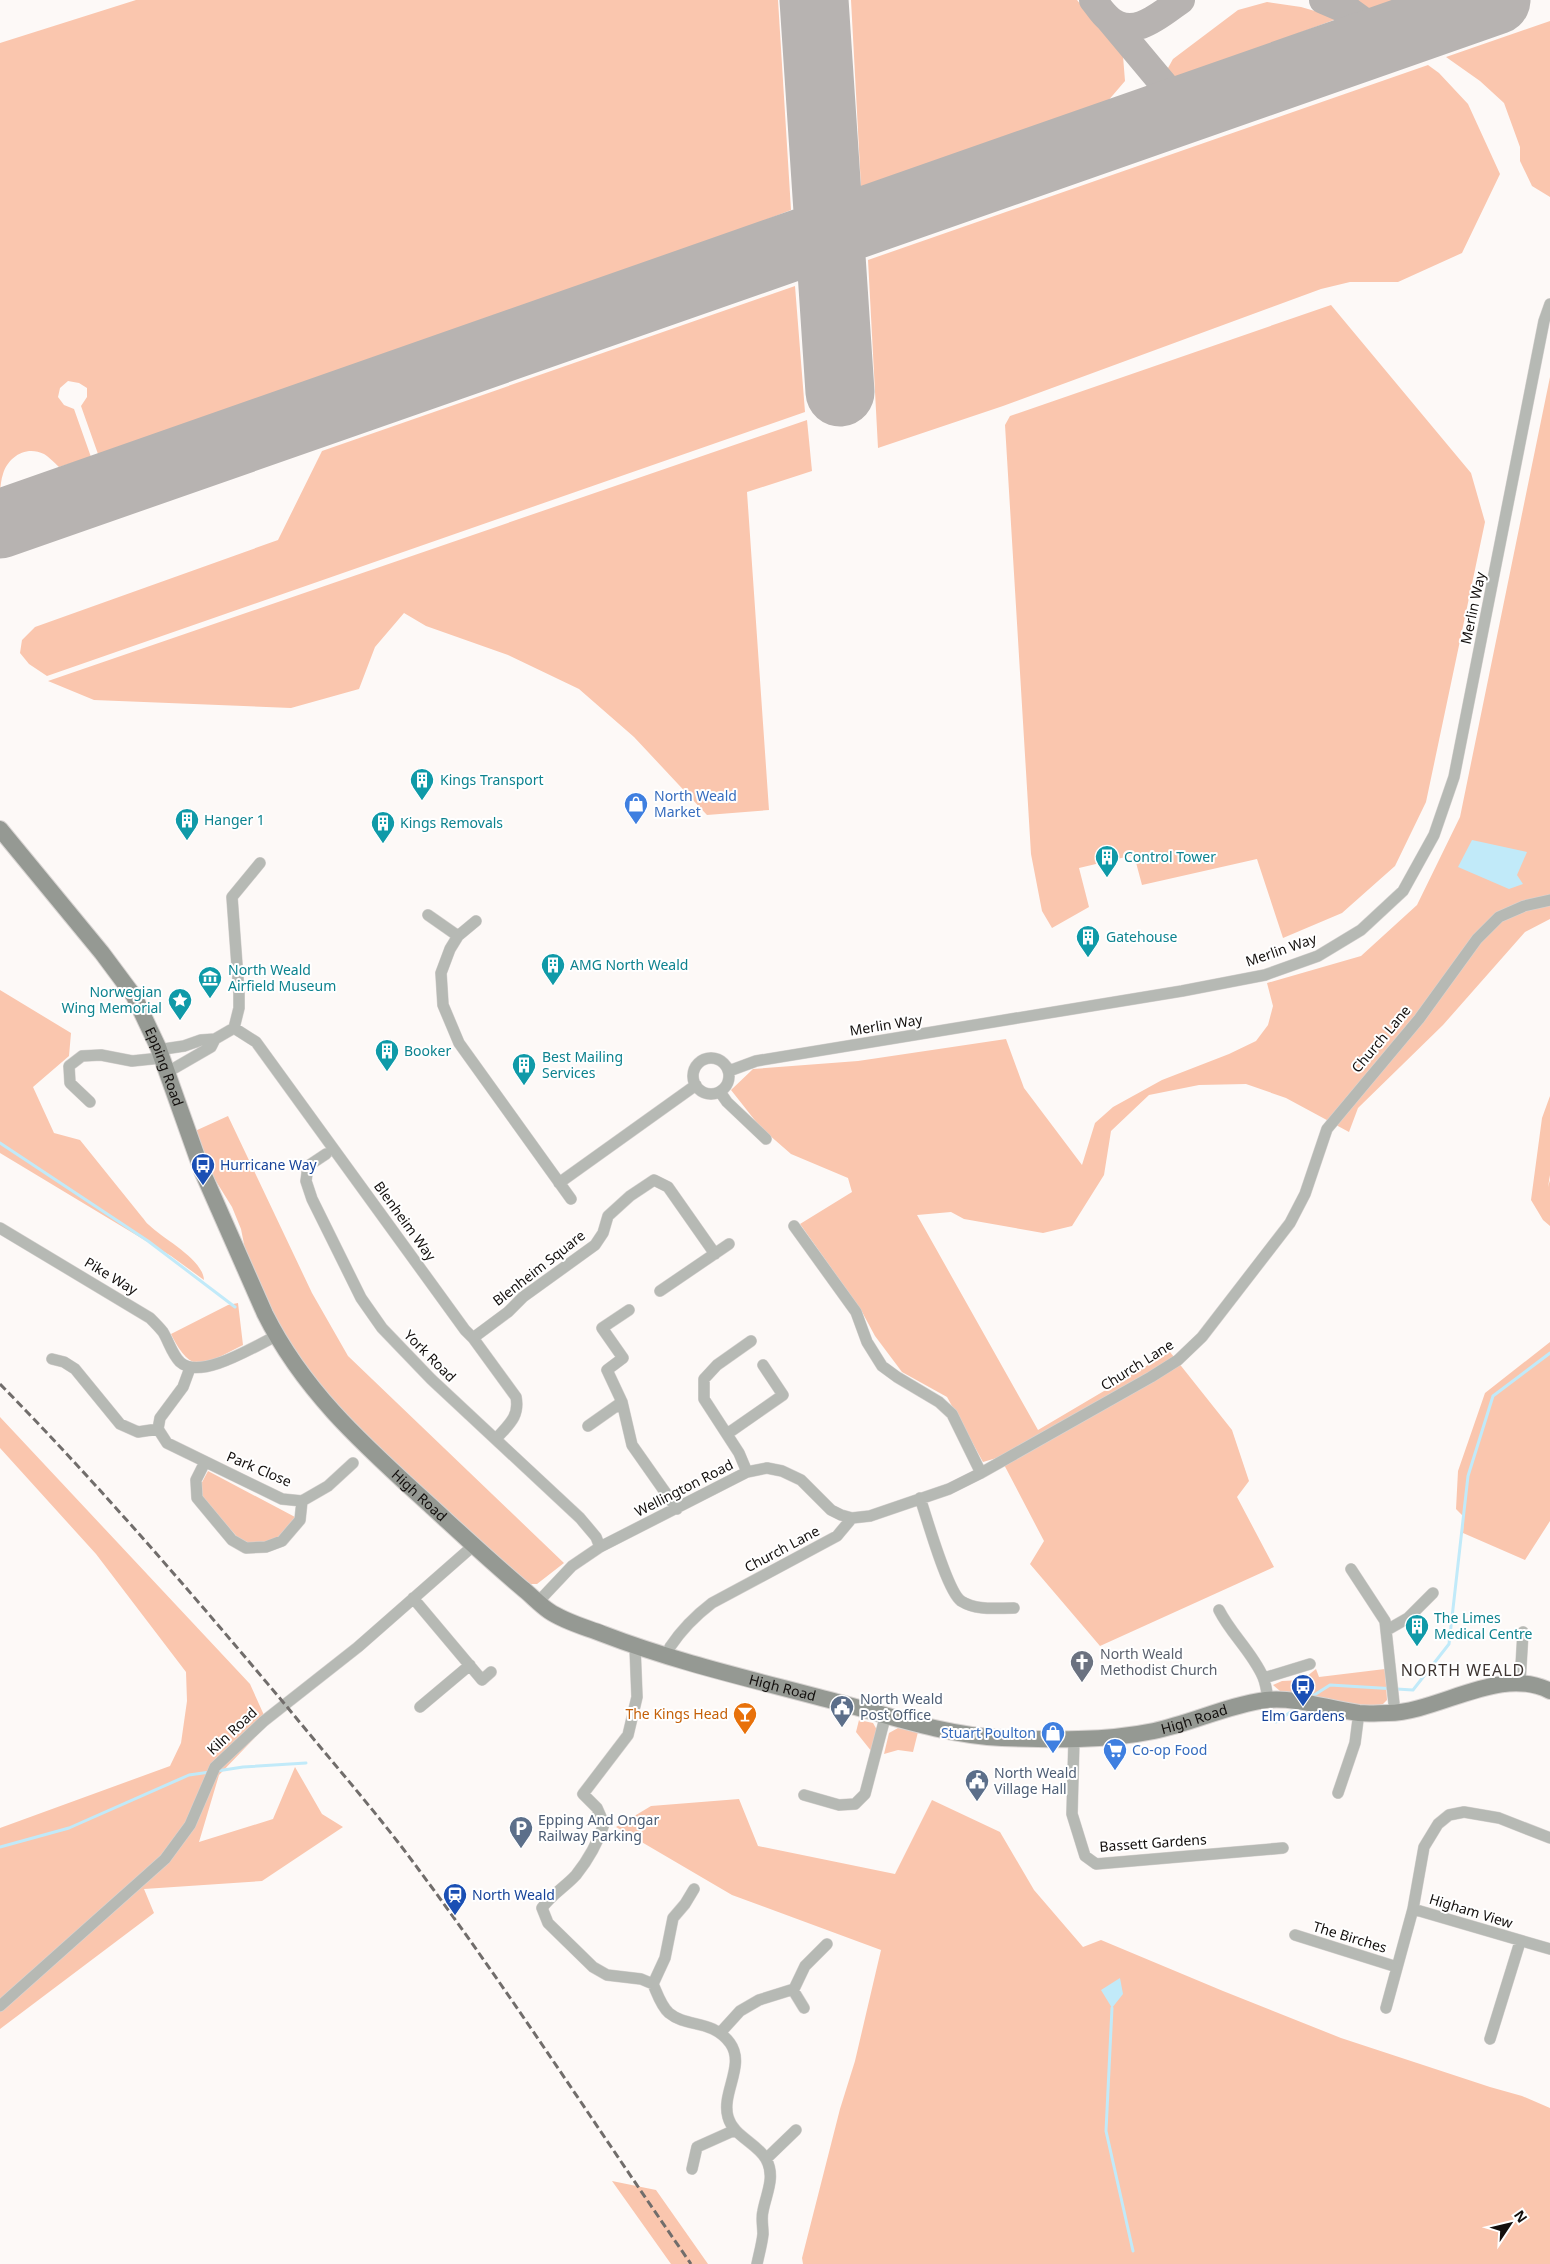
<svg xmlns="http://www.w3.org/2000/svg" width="1550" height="2264" font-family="'Noto Sans',sans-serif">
<rect width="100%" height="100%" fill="#fdf9f7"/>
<path fill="#fac6ae" d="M136 0H778L791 210 709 242 179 428 98 454 81 406 87 397V388L79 383 68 381 60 388 58 397 64 405 74 409 91 457 59 467C55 463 49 457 44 454 26 445 8 457 3 474 1 479 1 485 0 490V43Z
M851 0H1077L1123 56 1125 81 1107 102 861 187Z
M1350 0H1399C1381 7 1367 14 1349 2Z
M1267 2 1301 7 1339 18 1177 79 1169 73 1168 68 1173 59 1238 10Z
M1550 21V197L1532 186 1520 161V147L1504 103 1480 81 1446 57Z
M1428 65 1439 73 1468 104 1500 174 1462 253 1398 282H1350L1321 289 1003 406 878 448 868 260Z
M795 286 805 412 47 676 29 664 20 653 22 640 35 627 278 540 322 451Z
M1331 305 1471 473 1485 522 1426 802 1395 866 1342 913 1283 938 1257 859 1142 885 1134 855 1079 868 1089 907 1052 928 1042 911 1031 854 1005 425 1010 416Z
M1550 377V919L1525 932 1443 1025 1358 1108 1349 1132 1286 1098 1246 1084 1199 1085 1149 1095 1111 1131 1104 1175 1072 1226 1043 1233 964 1219 951 1212 917 1215 1038 1430 1170 1352 1232 1430 1249 1481 1237 1497 1274 1567 1100 1646 1030 1564 1044 1541 1000 1457 983 1462 947 1397 902 1372 875 1336 861 1310 800 1224 852 1192 848 1178 791 1154 761 1128 731 1090 753 1069 858 1061 1006 1039 1024 1088 1082 1165 1095 1123 1113 1107 1162 1080 1229 1054 1256 1041 1268 1025 1273 1006 1267 983 1361 956 1417 905 1460 817Z
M807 420 812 471 747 492 769 810 707 815 634 737 579 689 508 655 426 626 404 613 375 647 359 689 291 708 94 700 48 681Z
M0 990 71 1033 69 1056 33 1087 54 1133 80 1140 142 1217C144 1219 146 1223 149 1225 163 1239 203 1259 204 1280L171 1256 0 1153Z
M1550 1096V1175L1548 1187 1550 1180V1226L1543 1220 1531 1200 1542 1118Z
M228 1116 312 1293 348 1356 564 1563 537 1584H527L475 1540 326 1396 286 1341 246 1254 241 1229 232 1207 214 1178 195 1131Z
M238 1303 243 1345C206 1363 193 1379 171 1334L228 1305Z
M1550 1342V1521L1525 1560 1463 1533 1464 1514 1463 1516 1456 1509 1458 1471 1485 1393Z
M0 1417 250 1684 268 1724 219 1775 199 1842 273 1819 295 1767 322 1814 343 1827 262 1881 144 1889 154 1913 0 2029V1828L170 1766 181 1743 187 1701 186 1672 96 1554 0 1448Z
M208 1471 295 1517V1520L279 1537 267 1543H250L239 1539 200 1495 199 1488Z
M1316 1669 1319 1677 1385 1669 1387 1700 1383 1704 1372 1707 1293 1694 1280 1691 1273 1685 1282 1681 1302 1680Z
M859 1720 873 1723 877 1730 872 1752 856 1732Z
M898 1728 918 1732 913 1752 898 1750 884 1754 889 1733Z
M739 1799 758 1846 895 1874 932 1800 1000 1832 1034 1890 1083 1947 1101 1940 1223 1991 1341 2038 1490 2087 1522 2096 1550 2108V2264H803L802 2258 840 2109 855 2061 881 1950 732 1895 616 1827 651 1806Z
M612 2181 656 2190 708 2264H671Z"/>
<path fill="#c1eaf9" d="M1472 840 1527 852 1517 875 1523 884 1509 889 1458 867Z
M1120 1978 1123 1994 1112 2008 1101 1990Z"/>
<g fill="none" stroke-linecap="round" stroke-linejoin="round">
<path stroke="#c1eaf9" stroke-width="3" d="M0 1143 148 1241 235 1307
M1311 1697 1330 1685 1413 1690 1449 1644 1468 1476 1493 1396 1550 1353
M1276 1722 1298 1707
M217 1771 243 1767 306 1763
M0 1847 69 1828 189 1775 210 1772
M1112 2008 1106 2131 1133 2251"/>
<path stroke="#b7b3b1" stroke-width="28" d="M1093 0C1098 6 1102 13 1108 18 1132 41 1160 15 1181 0
M1323 0 1351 12 1369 25 1376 43
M1109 19 1185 110"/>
<path stroke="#b7b3b1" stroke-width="69" d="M814 0 840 392
M0 524 1496 0"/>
<g stroke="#d8d4d2" stroke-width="12">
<path id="street" d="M428 915 458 936
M476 921 458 936 450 949 441 973 443 1005 459 1043 571 1199
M234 1028 256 1042 465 1330 473 1338 516 1397C520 1417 508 1425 496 1439
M158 1047 164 1049 184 1046 201 1040 215 1039 234 1028 239 1008V993L232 897 260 863
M693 1076a18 18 0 1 1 36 0a18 18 0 1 1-36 0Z
M729 1071 756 1061 1182 991 1265 975 1318 956 1361 930 1403 891 1434 835 1454 777 1544 321 1550 304
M166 1073 211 1047 215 1039
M720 1092 727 1102 766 1139
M90 1102 70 1083 69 1066 82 1056 101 1055 132 1061 161 1058
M326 1154 308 1166 306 1181 312 1199 361 1298 382 1328 431 1379 580 1518 596 1537 600 1547
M559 1183 696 1085
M794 1226 856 1312 867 1342 882 1366 897 1377 939 1402 952 1414 981 1473
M0 1228 150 1318C154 1322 159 1327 163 1332 169 1342 172 1354 180 1362 200 1381 255 1346 276 1336
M660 1291 729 1244
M629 1310 602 1328 623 1358 607 1370 622 1402 632 1445 677 1509
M473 1338 508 1312 523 1297 595 1245 603 1233 608 1216 630 1196 654 1180 668 1187 715 1254
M52 1359 64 1362 75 1369 120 1424 138 1432 158 1429
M190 1368 183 1387 160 1418 158 1429 167 1443 282 1499 302 1501 328 1486 353 1463
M588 1426 622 1402
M727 1434 783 1395 763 1365
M205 1462 196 1480 197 1498 232 1540 246 1548 266 1547 282 1541 300 1520 302 1501
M747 1472 739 1453 704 1399V1379L717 1365 751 1341
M920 1498C927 1518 947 1591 961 1601 977 1611 996 1608 1014 1608
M1351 1569 1385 1621 1395 1713
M413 1598 482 1680 491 1672
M538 1602 572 1566 600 1547 747 1472 767 1468 782 1471 801 1480 831 1510 841 1515 852 1518 870 1516 949 1489 981 1473 1151 1377 1178 1360 1202 1337 1290 1223 1305 1194 1327 1129 1419 1019 1477 939 1499 917 1524 906 1550 900
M1219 1610C1231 1634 1252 1652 1263 1677 1266 1684 1267 1692 1268 1700
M1387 1630 1408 1618 1433 1593
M635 1647 637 1697 628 1735 583 1794 597 1808 604 1824C598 1842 588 1860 576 1875 565 1887 551 1895 542 1908L548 1923 593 1967 607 1975 641 1979 653 1984C657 1993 661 2006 669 2013 687 2028 712 2019 730 2043 746 2065 721 2093 728 2117 733 2136 757 2143 766 2159 776 2177 766 2194 763 2211 761 2218 763 2226 763 2234 762 2244 759 2254 757 2264
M670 1647C682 1629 695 1616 712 1603L837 1536 852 1518
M1264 1678 1310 1664
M1520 1683 1523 1632
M420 1707 470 1665
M1074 1739 1072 1814 1085 1856 1096 1864 1283 1848
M1338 1793 1355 1743 1359 1712
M804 1795 839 1805 855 1804 865 1794 886 1714
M1413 1909 1550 1949
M1295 1935 1397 1967
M653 1984 665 1958 673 1918 685 1904 694 1889
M793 1990 804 2008
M0 2006 165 1859 190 1825 215 1767 264 1721 358 1647 473 1546
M1386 2008 1413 1909 1424 1847 1438 1824 1449 1815 1464 1812 1499 1818 1550 1838
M720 2033 740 2011 759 2000 794 1989 805 1966 827 1944
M1490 2039 1520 1942
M766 2159 796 2130
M692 2169 697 2147 735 2130"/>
</g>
<g stroke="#d8d4d2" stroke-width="18">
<g id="secondary">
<path id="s1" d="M0 829 102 953 134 996 158 1047 202 1171 265 1314C308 1400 377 1456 446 1520 471 1543 496 1566 522 1588 531 1595 540 1605 549 1611 565 1622 585 1627 603 1634 673 1661 746 1678 818 1697 879 1712 940 1735 1002 1738 1052 1740 1105 1741 1154 1731 1192 1723 1228 1705 1266 1700 1298 1697 1328 1709 1359 1713 1369 1714 1379 1713 1388 1713 1440 1712 1500 1665 1550 1691"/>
</g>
</g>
<use href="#street" stroke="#b6b9b4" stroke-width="11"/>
<use href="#secondary" stroke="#959993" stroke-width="16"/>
<path stroke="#716d6b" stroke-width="3" stroke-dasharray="8 4" stroke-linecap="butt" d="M0 1384C101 1487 195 1597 288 1708 332 1762 378 1814 419 1870 514 1998 600 2133 691 2264"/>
</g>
<defs>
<g id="building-pin" transform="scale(1.25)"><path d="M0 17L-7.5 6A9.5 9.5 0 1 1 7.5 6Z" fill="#0f9aa8" stroke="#fff"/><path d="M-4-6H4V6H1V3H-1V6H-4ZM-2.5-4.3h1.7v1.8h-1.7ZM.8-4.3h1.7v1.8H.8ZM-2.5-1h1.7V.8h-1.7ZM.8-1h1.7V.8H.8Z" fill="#fff"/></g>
<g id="shop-pin" transform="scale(1.25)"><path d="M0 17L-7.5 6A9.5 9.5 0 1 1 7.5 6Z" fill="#3f7fe0" stroke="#fff"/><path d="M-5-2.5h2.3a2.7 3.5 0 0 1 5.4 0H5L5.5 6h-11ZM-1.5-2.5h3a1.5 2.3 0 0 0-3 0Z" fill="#fff"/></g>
<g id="museum-pin" transform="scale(1.25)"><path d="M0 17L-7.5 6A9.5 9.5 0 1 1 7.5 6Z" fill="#0f9aa8" stroke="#fff"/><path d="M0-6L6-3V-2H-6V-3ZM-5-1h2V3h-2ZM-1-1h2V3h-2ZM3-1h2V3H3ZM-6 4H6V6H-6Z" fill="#fff"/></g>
<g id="sight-pin" transform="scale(1.25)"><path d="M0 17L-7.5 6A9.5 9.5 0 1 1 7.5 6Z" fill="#0f9aa8" stroke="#fff"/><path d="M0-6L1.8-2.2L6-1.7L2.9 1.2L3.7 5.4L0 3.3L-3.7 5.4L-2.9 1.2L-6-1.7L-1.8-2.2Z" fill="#fff"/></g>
<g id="bus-pin" transform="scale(1.25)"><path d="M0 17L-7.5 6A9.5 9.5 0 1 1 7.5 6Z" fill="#1a4fb4" stroke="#fff"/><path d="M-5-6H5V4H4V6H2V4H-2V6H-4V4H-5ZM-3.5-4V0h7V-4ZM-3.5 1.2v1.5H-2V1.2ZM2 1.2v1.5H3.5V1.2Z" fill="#fff"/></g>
<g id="church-pin" transform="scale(1.25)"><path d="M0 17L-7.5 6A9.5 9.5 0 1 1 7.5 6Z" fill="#6b7280" stroke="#fff"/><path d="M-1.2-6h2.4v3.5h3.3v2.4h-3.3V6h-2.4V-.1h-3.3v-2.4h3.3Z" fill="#fff"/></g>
<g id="civic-pin" transform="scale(1.25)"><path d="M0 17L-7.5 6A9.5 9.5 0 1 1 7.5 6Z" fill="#5c6f8a" stroke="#fff"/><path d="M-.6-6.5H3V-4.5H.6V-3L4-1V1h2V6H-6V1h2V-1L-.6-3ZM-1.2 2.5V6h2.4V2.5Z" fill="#fff"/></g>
<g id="bar-pin" transform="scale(1.25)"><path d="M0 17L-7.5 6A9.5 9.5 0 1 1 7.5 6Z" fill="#e8710a" stroke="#fff"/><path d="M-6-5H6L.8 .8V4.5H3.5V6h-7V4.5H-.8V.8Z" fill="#fff"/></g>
<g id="supermarket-pin" transform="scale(1.25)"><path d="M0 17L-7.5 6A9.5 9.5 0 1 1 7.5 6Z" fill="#3f7fe0" stroke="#fff"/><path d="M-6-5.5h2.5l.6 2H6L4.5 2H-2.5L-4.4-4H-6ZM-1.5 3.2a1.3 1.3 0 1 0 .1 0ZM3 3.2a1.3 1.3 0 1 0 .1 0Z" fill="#fff"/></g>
<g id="parking-pin" transform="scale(1.25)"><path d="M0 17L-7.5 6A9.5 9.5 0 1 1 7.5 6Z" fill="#5c6f8a" stroke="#fff"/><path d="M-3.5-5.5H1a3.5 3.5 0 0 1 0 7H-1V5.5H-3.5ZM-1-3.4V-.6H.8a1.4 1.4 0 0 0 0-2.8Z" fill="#fff"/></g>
<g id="station-pin" transform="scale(1.25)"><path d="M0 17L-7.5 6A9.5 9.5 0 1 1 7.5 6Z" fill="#1a4fb4" stroke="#fff"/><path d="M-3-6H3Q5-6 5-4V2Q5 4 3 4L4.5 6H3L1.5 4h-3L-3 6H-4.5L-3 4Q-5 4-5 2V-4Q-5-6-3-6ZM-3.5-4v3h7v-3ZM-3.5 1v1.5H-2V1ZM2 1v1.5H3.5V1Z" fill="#fff"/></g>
</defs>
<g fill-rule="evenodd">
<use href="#building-pin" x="422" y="780"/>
<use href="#shop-pin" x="636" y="804"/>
<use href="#building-pin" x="187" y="820"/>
<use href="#building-pin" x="383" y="823"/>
<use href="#building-pin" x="1107" y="857"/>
<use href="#building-pin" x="1088" y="937"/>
<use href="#building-pin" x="553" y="965"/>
<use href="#museum-pin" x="210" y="978"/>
<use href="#sight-pin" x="180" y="1000"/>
<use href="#building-pin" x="387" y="1051"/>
<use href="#building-pin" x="524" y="1065"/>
<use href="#bus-pin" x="203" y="1165"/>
<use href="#building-pin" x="1417" y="1626"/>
<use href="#church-pin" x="1082" y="1662"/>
<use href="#bus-pin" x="1303" y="1686"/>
<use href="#civic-pin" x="842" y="1707"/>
<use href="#bar-pin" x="745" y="1714"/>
<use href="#shop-pin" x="1053" y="1733"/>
<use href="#supermarket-pin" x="1115" y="1750"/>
<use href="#civic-pin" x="977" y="1781"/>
<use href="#parking-pin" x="521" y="1828"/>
<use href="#station-pin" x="455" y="1895"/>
</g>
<g text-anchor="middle" stroke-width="4" stroke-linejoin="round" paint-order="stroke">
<g font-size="14" fill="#130f0d" stroke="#fff">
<text transform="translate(1473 608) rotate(-78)" y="5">Merlin Way</text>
<text transform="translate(1281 950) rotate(-19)" y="5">Merlin Way</text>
<text transform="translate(886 1025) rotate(-9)" y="5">Merlin Way</text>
<text transform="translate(1381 1039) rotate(-50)" y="5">Church Lane</text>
<text dy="5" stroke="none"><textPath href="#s1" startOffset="291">Epping Road</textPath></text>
<text transform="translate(405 1221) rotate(54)" y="5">Blenheim Way</text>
<text transform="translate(539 1268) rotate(-38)" y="5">Blenheim Square</text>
<text transform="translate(111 1276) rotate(31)" y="5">Pike Way</text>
<text transform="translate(430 1356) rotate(45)" y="5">York Road</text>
<text transform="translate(1137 1365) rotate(-32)" y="5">Church Lane</text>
<text transform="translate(259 1469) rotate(23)" y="5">Park Close</text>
<text transform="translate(684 1488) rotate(-27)" y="5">Wellington Road</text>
<text dy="5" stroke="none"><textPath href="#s1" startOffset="798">High Road</textPath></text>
<text transform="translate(782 1549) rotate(-28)" y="5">Church Lane</text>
<text dy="5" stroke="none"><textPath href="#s1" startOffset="1218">High Road</textPath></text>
<text dy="5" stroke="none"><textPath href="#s1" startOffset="1638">High Road</textPath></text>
<text transform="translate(232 1731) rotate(-43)" y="5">Kiln Road</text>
<text transform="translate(1153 1843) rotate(-4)" y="5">Bassett Gardens</text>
<text transform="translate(1471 1911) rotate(17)" y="5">Higham View</text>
<text transform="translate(1350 1937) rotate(17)" y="5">The Birches</text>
</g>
<g font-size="14" fill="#0d838f" stroke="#fff" text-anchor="start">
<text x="440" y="785">Kings Transport</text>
<text x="204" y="825">Hanger 1</text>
<text x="400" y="828">Kings Removals</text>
<text x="1124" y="862">Control Tower</text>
<text x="1106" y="942">Gatehouse</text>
<text x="570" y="970">AMG North Weald</text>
<text x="228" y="975">North Weald<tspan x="228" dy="16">Airfield Museum</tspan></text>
<text x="162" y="997" text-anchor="end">Norwegian<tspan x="162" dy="16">Wing Memorial</tspan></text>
<text x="404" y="1056">Booker</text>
<text x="542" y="1062">Best Mailing<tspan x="542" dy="16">Services</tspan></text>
<text x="1434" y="1623">The Limes<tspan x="1434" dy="16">Medical Centre</tspan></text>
</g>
<g font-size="14" fill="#366cbe" stroke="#fff" text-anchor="start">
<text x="654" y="801">North Weald<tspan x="654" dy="16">Market</tspan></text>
<text x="1036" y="1738" text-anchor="end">Stuart Poulton</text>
<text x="1132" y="1755">Co-op Food</text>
</g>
<g font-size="14" fill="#164399" stroke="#fff" text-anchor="start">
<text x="220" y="1170">Hurricane Way</text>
<text x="1303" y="1721" text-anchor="middle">Elm Gardens</text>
<text x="472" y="1900">North Weald</text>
</g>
<g font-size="14" fill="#5b616d" stroke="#fff" text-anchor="start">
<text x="1100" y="1659">North Weald<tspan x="1100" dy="16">Methodist Church</tspan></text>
</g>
<g font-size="14" fill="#4e5e75" stroke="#fff" text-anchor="start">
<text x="860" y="1704">North Weald<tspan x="860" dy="16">Post Office</tspan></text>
<text x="994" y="1778">North Weald<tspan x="994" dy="16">Village Hall</tspan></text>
<text x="538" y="1825">Epping And Ongar<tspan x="538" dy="16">Railway Parking</tspan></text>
</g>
<g font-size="14" fill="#c56008" stroke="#fff" text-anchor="end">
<text x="728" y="1719">The Kings Head</text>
</g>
<g font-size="16" letter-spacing="1" fill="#3f3632" stroke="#fff">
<text x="1463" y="1676">NORTH WEALD</text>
</g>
</g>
<g transform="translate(1510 2224) rotate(55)" stroke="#ffffff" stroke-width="4" paint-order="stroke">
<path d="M0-4L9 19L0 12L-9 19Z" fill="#130f0d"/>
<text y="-8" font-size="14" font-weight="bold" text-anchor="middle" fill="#130f0d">N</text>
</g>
</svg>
